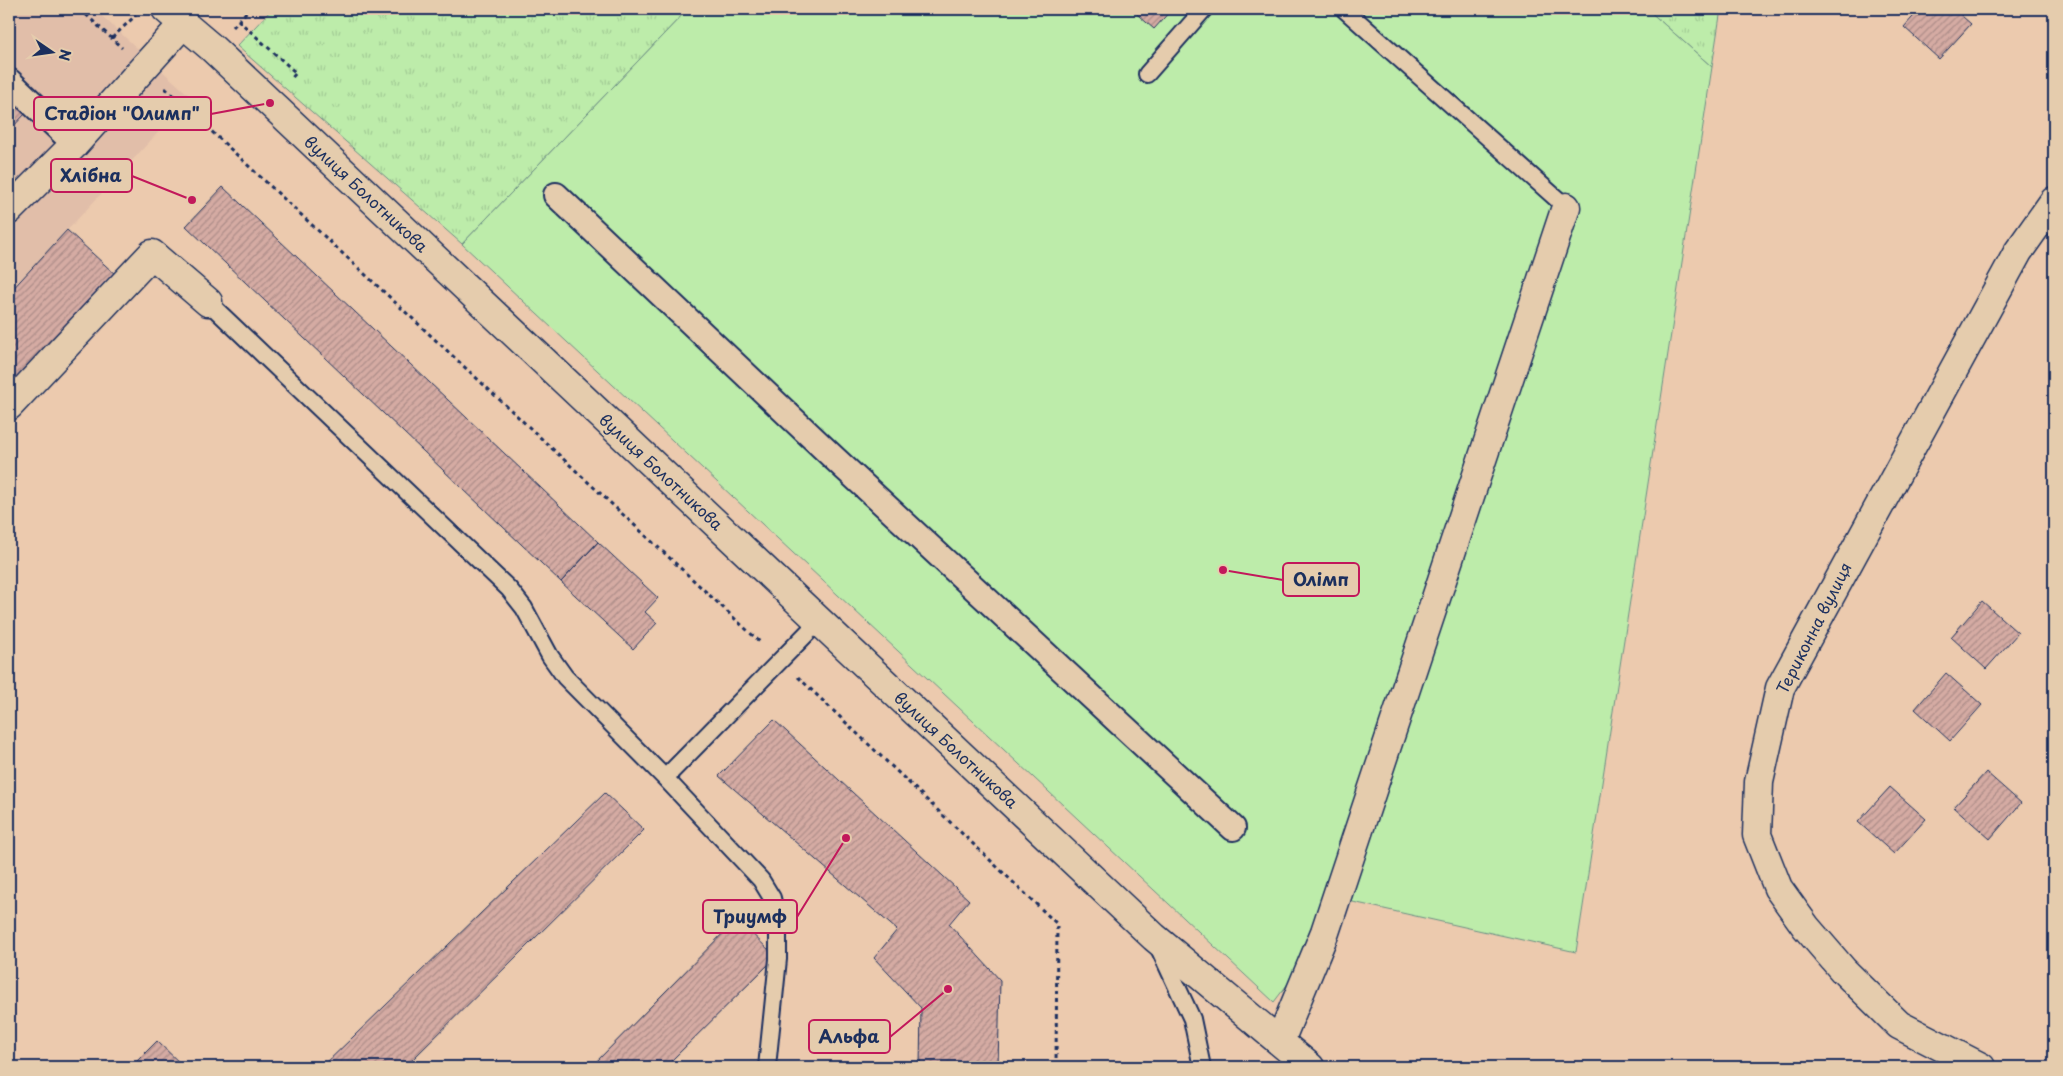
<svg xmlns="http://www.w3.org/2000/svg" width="2063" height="1076" font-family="'Playpen Sans',sans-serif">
<defs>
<pattern id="park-tufts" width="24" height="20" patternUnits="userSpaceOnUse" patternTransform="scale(1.25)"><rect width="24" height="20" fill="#bdecaa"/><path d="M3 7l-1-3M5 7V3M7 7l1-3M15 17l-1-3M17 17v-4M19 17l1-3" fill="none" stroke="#a2cb95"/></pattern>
<pattern id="building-hatch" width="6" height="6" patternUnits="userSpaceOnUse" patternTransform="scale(1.25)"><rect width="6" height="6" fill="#d5aba3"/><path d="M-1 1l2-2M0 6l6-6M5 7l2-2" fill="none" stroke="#ac8c88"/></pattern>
</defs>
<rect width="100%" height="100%" fill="#eccaae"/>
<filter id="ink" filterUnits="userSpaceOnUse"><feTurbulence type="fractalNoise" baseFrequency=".02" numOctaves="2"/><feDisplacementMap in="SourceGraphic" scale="10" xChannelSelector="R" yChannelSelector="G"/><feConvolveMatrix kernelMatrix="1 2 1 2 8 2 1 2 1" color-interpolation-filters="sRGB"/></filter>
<g filter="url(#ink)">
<path fill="#e1bea9" d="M9 9H94L191 97 9 293Z"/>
<path fill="url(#park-tufts)" stroke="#6c8e84" d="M272 9H688L462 244 237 46Z
M1647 9H1721L1712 67Z"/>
<path fill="#bdecaa" stroke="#6c8e84" d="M688 9H1647L1712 67 1576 952 1326 896 1305 961 1274 1002 462 244Z"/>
<path fill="url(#building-hatch)" stroke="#1b2f5e" d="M1131 9H1172L1154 29Z
M1920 9H1954L1971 24 1939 59 1904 27Z
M9 96 26 113 9 131Z
M223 187 598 542 561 582 186 226Z
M67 230 117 276 9 393V293Z
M598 542 658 598 645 612 657 623 633 649 561 582Z
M1982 601 2018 633 1986 669 1951 637Z
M1946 673 1982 705 1950 741 1915 709Z
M774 720 969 900 949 924 1000 980 998 1067H920L921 1008 874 958 897 930 719 776Z
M1986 772 2021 803 1990 839 1954 807Z
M1890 787 1926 819 1894 854 1858 822Z
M605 793 644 830 405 1067H322Z
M737 919 776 957 665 1067H591Z
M157 1041 184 1067H131Z"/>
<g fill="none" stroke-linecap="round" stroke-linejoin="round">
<g stroke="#1b2f5e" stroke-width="20">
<path id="service" d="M1344 9 1566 207
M1147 74 1204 9
M208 302 509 589 524 608 550 656 565 677 665 778 761 880 772 898 778 923V959L767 1067
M665 778 819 621
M1158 946 1192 1019 1202 1067"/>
</g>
<g stroke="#1b2f5e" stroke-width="28">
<path id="pedestrian" d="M9 81 75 144
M556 195 834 458 1233 828"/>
</g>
<g stroke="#1b2f5e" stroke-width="31">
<path id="minor" d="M9 210 75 144 183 24
M9 406 152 254 208 302
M1280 1041 1325 932 1566 207
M1981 1067 1899 1025 1843 970 1806 927 1778 888 1757 835 1759 782 1780 688 2018 252 2054 201"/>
</g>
<g stroke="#1b2f5e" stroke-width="31">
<path id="secondary" d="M166 9 212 48 1154 937 1310 1067"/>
</g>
<path stroke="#1b2f5e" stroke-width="3" stroke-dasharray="4 4" stroke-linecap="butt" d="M80 9 122 48
M238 20 296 73 290 80
M233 27 249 9
M112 38 136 15
M165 88 762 644
M798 677 1057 924 1056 1067"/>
<use href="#service" stroke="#e5ccad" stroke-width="16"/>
<use href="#pedestrian" stroke="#e5ccad" stroke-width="24"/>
<use href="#minor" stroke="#e5ccad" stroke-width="28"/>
<use href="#secondary" stroke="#e5ccad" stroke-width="28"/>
</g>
</g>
<g text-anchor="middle" stroke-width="4" stroke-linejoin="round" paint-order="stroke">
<g font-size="16" fill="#1b2f5e" stroke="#e5ccad">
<text transform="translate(366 194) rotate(43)" y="6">вулиця Болотникова</text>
<text transform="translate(661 472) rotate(43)" y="6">вулиця Болотникова</text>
<text transform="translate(1814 628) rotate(-63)" y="6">Териконна вулиця</text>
<text transform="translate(956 750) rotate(43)" y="6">вулиця Болотникова</text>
</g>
</g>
<path fill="none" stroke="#c2185b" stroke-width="2" d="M270 103L211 114M192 200L132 176M1223 570L1283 580M846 838L797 917M948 989L890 1037"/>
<g fill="#c2185b" stroke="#e5ccad" stroke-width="2">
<circle cx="270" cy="103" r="5"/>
<circle cx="192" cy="200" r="5"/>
<circle cx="1223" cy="570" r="5"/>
<circle cx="846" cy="838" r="5"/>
<circle cx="948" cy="989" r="5"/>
</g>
<g fill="#e5ccad" stroke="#c2185b" stroke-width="2">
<rect x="34" y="97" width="177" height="33" rx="5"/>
<rect x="51" y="159" width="81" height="33" rx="5"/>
<rect x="1283" y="563" width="76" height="33" rx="5"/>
<rect x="703" y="900" width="94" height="33" rx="5"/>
<rect x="809" y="1020" width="81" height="33" rx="5"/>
</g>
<g font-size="18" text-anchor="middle" font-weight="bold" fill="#1b2f5e">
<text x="122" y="120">Стадіон "Олимп"</text>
<text x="91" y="182">Хлібна</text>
<text x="1321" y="586">Олімп</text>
<text x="750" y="923">Триумф</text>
<text x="849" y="1043">Альфа</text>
</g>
<rect width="2063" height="1076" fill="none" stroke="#e5ccad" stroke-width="30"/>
<rect x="15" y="15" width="2033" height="1046" fill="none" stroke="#1b2f5e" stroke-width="2" filter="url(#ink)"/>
<g transform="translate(52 52) rotate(103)" stroke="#e5ccad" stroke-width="4" paint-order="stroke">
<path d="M0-4L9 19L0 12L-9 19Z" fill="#1b2f5e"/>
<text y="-8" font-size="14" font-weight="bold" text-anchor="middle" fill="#1b2f5e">N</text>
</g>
</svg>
